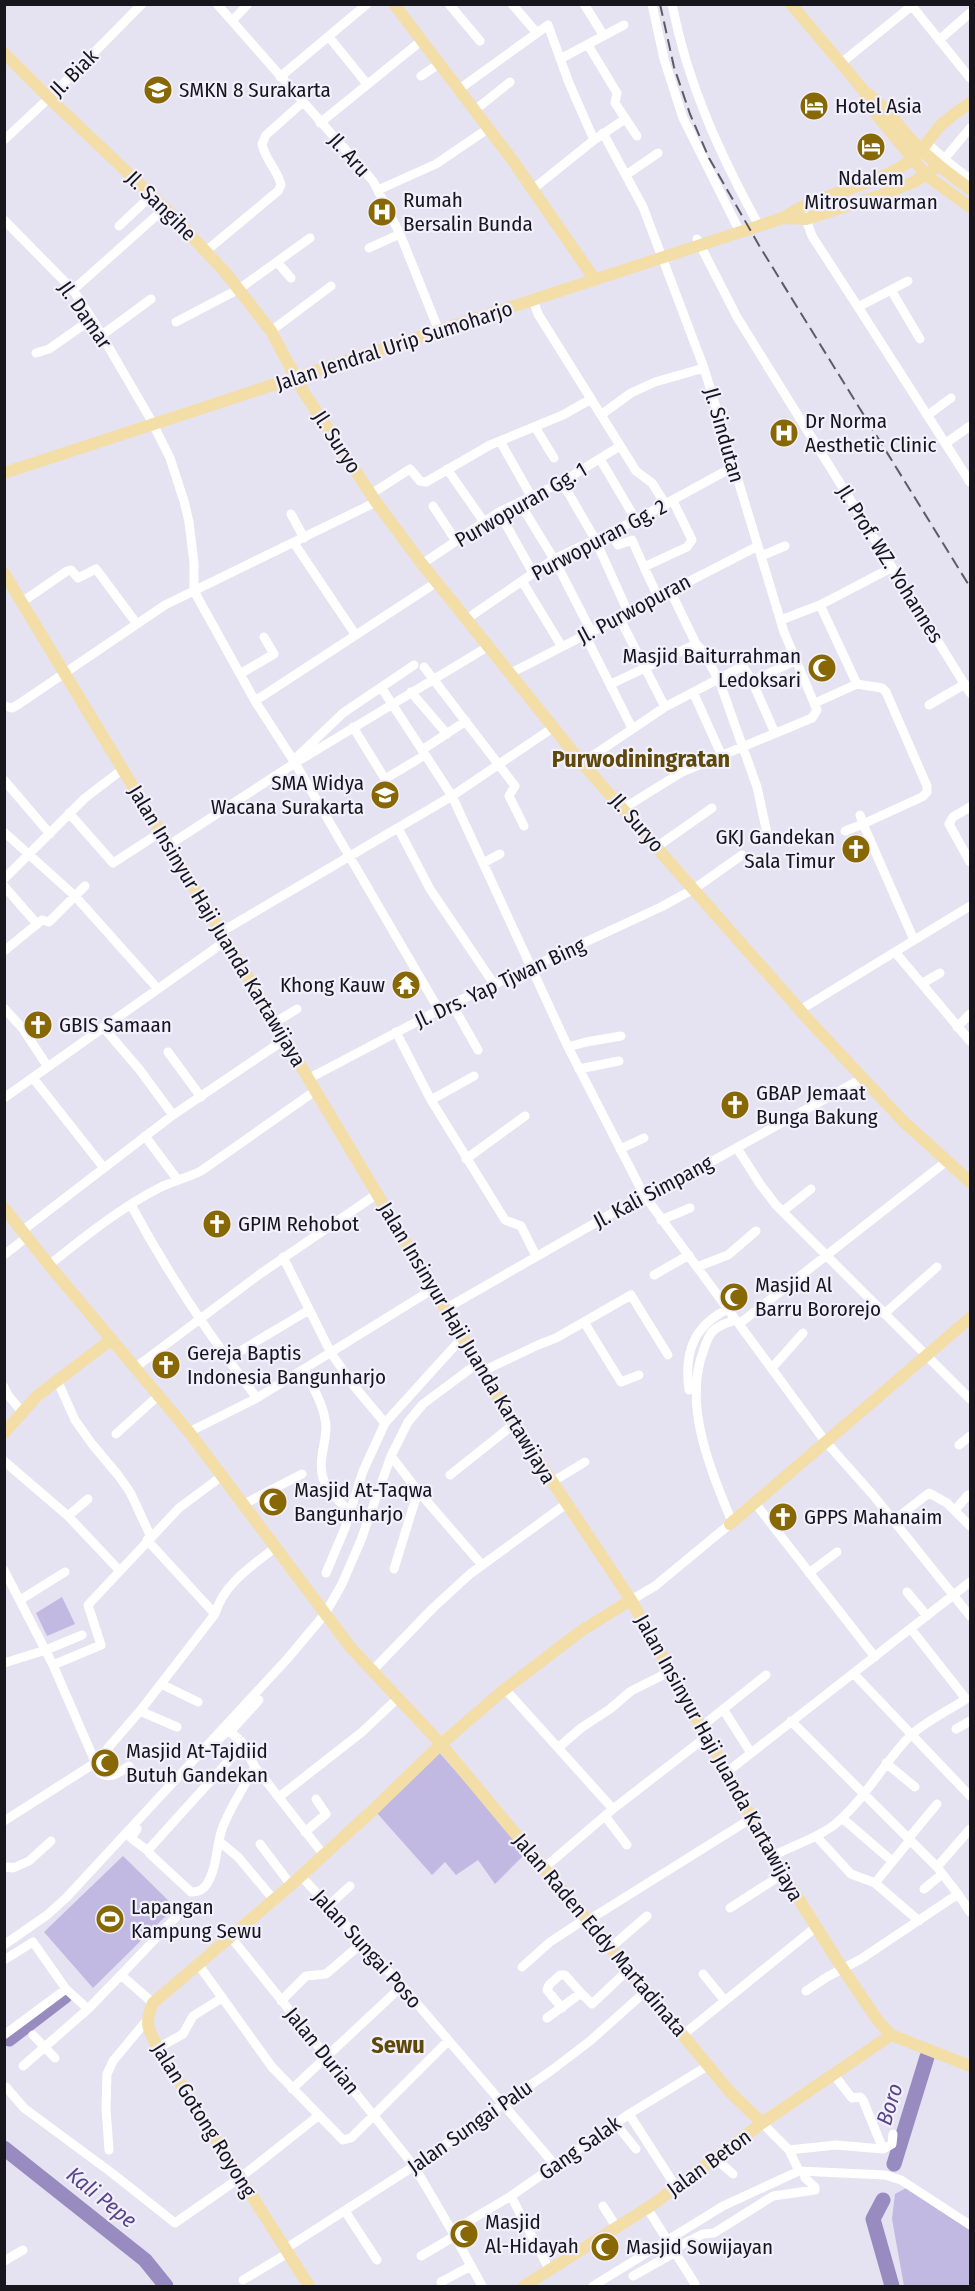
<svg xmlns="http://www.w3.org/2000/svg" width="975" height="2291" font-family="'Fira Sans Condensed',sans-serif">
<rect width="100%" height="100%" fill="#e5e2f2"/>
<path fill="#c1b9e1" d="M62 1597 75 1624 47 1636 36 1613Z
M437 1750 527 1852 495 1884 478 1860 456 1875 445 1862 432 1875 376 1812Z
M123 1856 175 1907 93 1988 44 1932Z
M908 2187 970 2230V2286H904L892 2219 895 2194Z"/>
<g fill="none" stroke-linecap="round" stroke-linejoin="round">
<path stroke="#978bc0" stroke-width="15" d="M9 2039 65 1996
M4 2148 145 2260 166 2286
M894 2164 927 2057
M883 2200 873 2219 892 2286"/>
<path stroke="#fff" stroke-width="9" d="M217 4 373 181 400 234 439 331
M449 4 480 41
M512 4 536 32
M584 4 604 36
M652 4 664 59 683 118 740 232
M672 4C688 86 720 154 759 226
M912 6 970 78
M232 21 248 4
M329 37 367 84
M939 40 970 13
M588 45 617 93 615 103 637 136
M560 59 624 25
M840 64 914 4
M421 76 439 64
M280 77 367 4
M458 90 548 25 569 83 594 140
M475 110 510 82
M320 123 421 41
M603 133 643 207 704 368 784 632 817 710 812 718 682 772 624 808
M4 140 49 98 142 4
M926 142 948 162 970 179
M941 163 970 128
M626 175 658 153
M533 189 594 140 625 119
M378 190 436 164 489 128
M804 214 812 236 858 307
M4 220 73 290 94 322 151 420 170 458 184 501 189 522 194 563V591L255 701 295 763 439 1010
M119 226 152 195
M697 239 737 317 970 693
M369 248 400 234
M206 251 278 191 281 185C278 170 265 160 262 144L266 135 302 103
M277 262 291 278
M908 281 858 307 970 482
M73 290 165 208
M891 290 920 339
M533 300 538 314 636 471 652 483 666 505
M176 322 239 289 310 238
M271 331 331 286
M102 335 151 299
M36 353 49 349 89 321H93
M602 414 631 393 655 382 704 368
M928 415 951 398
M535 427 554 458
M500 441 531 496
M946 443 970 426
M600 459 636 520
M447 469 484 522
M562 482 595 539 628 612
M371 494 410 469 420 481 426 482 490 445 563 415 591 399
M519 502 554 559 591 631
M433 506 456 541
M499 512 533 573
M291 514 304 538
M610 532 618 545 632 540 644 567
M294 543 355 634
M761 556 785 546
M422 564 499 512 562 482 620 446
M522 581 562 647
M670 590 696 644 703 651 720 683 757 787 767 833
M658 597 644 567 687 547 692 540 673 501
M22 602 67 571 71 570 78 578 96 569 137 624
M820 605 857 684
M619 617 665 707
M468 618 554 559 636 520 733 467
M781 620 820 605 891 568
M585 635 632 728
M424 667 515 786 509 796 524 826
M511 673 758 546
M240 674 274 654 264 637
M752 681 795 661
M611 684 696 644
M381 687 452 796 568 1047 644 1195 825 1441 873 1495 970 1616
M411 692 447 734
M693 692 721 754
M255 701 437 582
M815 703 857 684 882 688 886 692 927 786V792L922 797 863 824 914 940
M929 705 965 684
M4 706 12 708 19 704 165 605 376 502
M353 727 385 779 425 755
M422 750 466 721
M297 757 343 713 414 665
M582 763 665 707 743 666 752 681 775 733
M4 780 50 834
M970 807 953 817 949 824 970 862
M69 813 113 863 161 832
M398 828 430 889 494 984
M845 831 863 824 860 815
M4 832 75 896 158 989
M169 845 295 763 489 646
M658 846 712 808
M483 863 500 854
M4 879 85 798 123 769
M4 886 37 924
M221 932 452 796 554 727
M4 951 42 920 49 922 85 886
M895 952 970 1041
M923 983 940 973
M452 1004 478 1050
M4 1008 23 1029 48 1067
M800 1010 970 906
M274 1023 297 1009
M103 1027 139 1069 173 1115
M957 1027 970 1014
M396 1032 431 1100 505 1220 521 1226 536 1256
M568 1047 586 1042 621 1036
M168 1052 201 1097
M579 1069 619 1061
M33 1078 104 1168
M308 1079 439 1010 661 907 694 889 742 855
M4 1098 227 940
M431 1100 474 1076
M145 1136 177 1179
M737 1148 760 1184 776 1205 970 1399
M620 1149 644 1138
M466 1159 525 1116
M131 1205C168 1274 210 1337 257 1398L433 1289
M783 1211 811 1189
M661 1220 690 1208
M22 1231 173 1115 284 1040
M4 1255 27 1237
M283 1257 331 1353 354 1386 385 1423 462 1338
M49 1265C83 1238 120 1208 159 1188 173 1181 187 1178 201 1171L315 1091
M697 1267 728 1255 756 1231
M654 1275 689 1255
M445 1309 644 1195 689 1174 863 1078
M884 1314 937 1267
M584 1322 621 1382 639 1375
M739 1324 948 1160
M227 1359 309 1310
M136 1367 260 1274 377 1194
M772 1368 803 1333
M304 1370C313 1388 325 1406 326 1427 326 1445 316 1465 325 1483 330 1494 341 1502 349 1512
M483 1371 538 1345 556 1338 631 1295 668 1355
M57 1380 75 1420 92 1444 118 1475 130 1492 151 1537
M4 1387 8 1395 22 1412
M689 1390C684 1353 693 1326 728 1309
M189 1432 257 1398
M116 1434 159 1395
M959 1445 970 1436
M391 1456 418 1491 482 1565
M4 1461 68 1516 119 1570
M450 1475 514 1424
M552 1482 585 1462
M755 1503 875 1657
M244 1504 302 1474
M955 1510 968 1495
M68 1516 88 1499
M893 1521 929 1493 947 1503 970 1526
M732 1522C711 1470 682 1405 704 1349 706 1343 708 1337 712 1332 718 1325 727 1323 736 1320
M147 1540 215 1614
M394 1569 418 1491
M4 1570 53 1665 100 1773C111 1780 119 1772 129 1766
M326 1573 345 1528 363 1471 385 1423
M809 1573 837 1552
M907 1592 927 1616
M20 1600 65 1572
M631 1600 655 1586 730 1524
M4 1663 46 1650 82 1635
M53 1665 101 1645 88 1605 179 1508 222 1476
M372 1671 433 1608 470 1574 566 1504
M854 1674 970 1796
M161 1684 198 1702
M505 1689 613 1809
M723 1709 751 1753
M140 1711 177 1727
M791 1721 910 1840
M701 1727 766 1675
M956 1729 970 1721
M230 1732 241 1741 255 1767 323 1854
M219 1739 225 1733 230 1732 259 1700
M243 1745 149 1849V1853L191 1892C199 1892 203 1890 207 1884 217 1868 216 1847 222 1829 230 1807 244 1787 255 1767
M558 1748 581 1728 610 1709 631 1691 671 1671
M886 1763 915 1787
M727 1772 970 1582
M279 1797 362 1732 398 1698
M605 1816 627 1845
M842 1818 892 1861
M4 1821 95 1763 140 1711 215 1614C224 1583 252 1566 276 1547
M137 1829 131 1838 148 1851
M305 1832 326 1814 316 1799
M816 1836 851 1874 875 1883 919 1921
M908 1839 937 1804
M220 1842 238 1857 274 1900
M260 1844 291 1885
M773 1856C793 1845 816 1839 834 1825 864 1801 882 1765 909 1737 924 1722 948 1711 966 1699L911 1629
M937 1867 970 1829
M4 1868 8 1867 13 1868 29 1861 51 1841
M544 1868 613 1809 706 1737
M301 1876 402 1986 555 2165
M875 1883 910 1840 937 1867 958 1894
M924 1889 942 1874
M327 1907 350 1886
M730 1908 783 1874
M587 1921 752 1818
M230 1936 414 2166 452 2231 482 2286
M4 1945 47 1915 66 1898 288 1658 325 1614 342 1584 361 1540 391 1456 408 1422 423 1404 478 1363
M610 1948 647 1916
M4 1960 33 1942 66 1989 88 2009
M198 1964 272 2067 343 2140 351 2138 448 2041
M522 1967 550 1942 585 1919
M703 1974 725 2001
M121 1975 176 1917
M806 1991 827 1977 861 1959 958 1894 970 1912
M281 2001 306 1976 326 1974 362 1943
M562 2008 547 1990 549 1985 560 1975H565L581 1993
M547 2018 581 1993 592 2004 628 1970
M684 2034 816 1927
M4 2035 66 1989
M33 2035 55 2058
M158 2048 183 2034 193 2016 222 1998
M23 2066 88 2009 121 1975 153 2003
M834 2075 852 2098 860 2097 863 2100 883 2149
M6 2087 24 2108 112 2173 175 2223 241 2177 318 2116
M292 2089 402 1986
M629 2114 676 2187
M762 2123 789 2150 799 2171
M616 2124 636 2149
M109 2150 106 2108 107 2074 113 2061 147 2020
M789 2150 836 2145 883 2149 892 2144 893 2134
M716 2159 733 2174
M511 2196 549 2269
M603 2206 617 2228
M647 2208 695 2284
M345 2211 377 2260
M452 2231 511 2196 629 2114 709 2065
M285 2249 414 2166 552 2070 590 2041 646 1991
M673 2249 703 2234 714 2233 773 2196 815 2190V2187L805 2178 804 2171
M421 2256 455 2236
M4 2261 23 2250
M633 2276 674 2253
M243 2280 288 2253
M441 2282 471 2266
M593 2286 723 2206 799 2171 885 2175 901 2180 970 2225"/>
<path stroke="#f4dea8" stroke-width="12" d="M394 4 513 161 595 280
M791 4 865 92C885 105 897 124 913 142 931 160 950 175 970 189
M4 53 49 98 165 208 225 272 271 331 303 391 376 502 422 564 582 763 814 1026 903 1121 970 1182
M865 94 871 108 927 176 970 207
M783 218 806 219 876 197 914 182 938 166
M4 473 783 218C820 193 866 189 904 165 920 156 929 138 941 125 950 117 961 109 970 103
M4 573 221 932 514 1424 631 1600 783 1874 837 1960 878 2021 891 2035 970 2066
M4 1208 49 1265 189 1432 351 1648 441 1744 730 2092 762 2123
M4 1433 37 1396 112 1339
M730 1524 970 1318
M309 2286 158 2048C148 2029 144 2024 153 2003L291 1885 373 1810 441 1744 505 1689 581 1631 631 1600
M524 2286 652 2205 762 2123 891 2035"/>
<path stroke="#5d5b65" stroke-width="2" stroke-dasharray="12 6" stroke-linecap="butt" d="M660 4 674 67 690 114 709 158 760 247 970 587"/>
</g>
<defs>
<g id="school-disc" transform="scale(1.5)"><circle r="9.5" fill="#876804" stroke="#f2f0fd"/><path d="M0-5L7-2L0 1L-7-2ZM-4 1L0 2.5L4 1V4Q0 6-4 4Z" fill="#fff"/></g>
<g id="hotel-disc" transform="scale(1.5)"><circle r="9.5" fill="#876804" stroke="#f2f0fd"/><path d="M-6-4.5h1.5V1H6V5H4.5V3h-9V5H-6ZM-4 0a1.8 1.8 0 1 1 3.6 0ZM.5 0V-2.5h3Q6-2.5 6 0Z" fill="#fff"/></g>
<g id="hospital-disc" transform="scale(1.5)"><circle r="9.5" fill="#876804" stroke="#f2f0fd"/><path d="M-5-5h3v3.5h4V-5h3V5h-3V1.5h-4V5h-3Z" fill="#fff"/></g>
<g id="mosque-disc" transform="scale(1.5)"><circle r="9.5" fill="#876804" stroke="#f2f0fd"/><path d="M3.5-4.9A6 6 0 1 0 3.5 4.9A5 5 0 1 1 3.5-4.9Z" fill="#fff"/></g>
<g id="church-disc" transform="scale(1.5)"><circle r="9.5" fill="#876804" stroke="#f2f0fd"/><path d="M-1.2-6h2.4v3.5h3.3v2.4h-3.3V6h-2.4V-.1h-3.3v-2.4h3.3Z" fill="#fff"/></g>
<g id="temple-disc" transform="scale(1.5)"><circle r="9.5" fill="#876804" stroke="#f2f0fd"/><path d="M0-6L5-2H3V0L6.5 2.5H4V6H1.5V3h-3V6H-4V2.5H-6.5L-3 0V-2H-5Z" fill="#fff"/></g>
<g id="stadium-disc" transform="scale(1.5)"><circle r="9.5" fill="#876804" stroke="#f2f0fd"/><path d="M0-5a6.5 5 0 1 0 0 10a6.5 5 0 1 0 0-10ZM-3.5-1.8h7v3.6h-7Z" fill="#fff"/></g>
</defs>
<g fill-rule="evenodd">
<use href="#school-disc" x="158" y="90"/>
<use href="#hotel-disc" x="814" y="106"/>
<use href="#hotel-disc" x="871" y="147"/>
<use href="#hospital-disc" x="382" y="212"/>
<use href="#hospital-disc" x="784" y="433"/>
<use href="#mosque-disc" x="822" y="668"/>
<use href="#school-disc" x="385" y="795"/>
<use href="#church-disc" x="856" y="849"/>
<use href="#temple-disc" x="406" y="985"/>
<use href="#church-disc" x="38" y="1025"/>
<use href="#church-disc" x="735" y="1105"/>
<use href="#church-disc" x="217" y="1224"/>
<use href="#mosque-disc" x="734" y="1297"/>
<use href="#church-disc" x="166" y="1365"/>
<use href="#mosque-disc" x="273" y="1502"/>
<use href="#church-disc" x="783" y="1517"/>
<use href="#mosque-disc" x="105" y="1763"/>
<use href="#stadium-disc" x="110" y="1919"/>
<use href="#mosque-disc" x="464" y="2234"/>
<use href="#mosque-disc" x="605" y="2247"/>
</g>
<g text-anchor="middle" stroke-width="4.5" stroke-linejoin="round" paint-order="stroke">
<g font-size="21" fill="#17161c" stroke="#f2f0fd">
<text transform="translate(74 73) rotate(-45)" y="7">Jl. Biak</text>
<text transform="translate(349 155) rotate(48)" y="7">Jl. Aru</text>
<text transform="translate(161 206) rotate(45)" y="7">Jl. Sangihe</text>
<text transform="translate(85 315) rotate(55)" y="7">Jl. Damar</text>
<text transform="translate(394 346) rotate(-18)" y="7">Jalan Jendral Urip Sumoharjo</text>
<text transform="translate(724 435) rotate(74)" y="7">Jl. Sindutan</text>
<text transform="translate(337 442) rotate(57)" y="7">Jl. Suryo</text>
<text transform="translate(521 505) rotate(-30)" y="7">Purwopuran Gg. 1</text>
<text transform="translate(599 540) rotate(-28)" y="7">Purwopuran Gg. 2</text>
<text transform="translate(890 564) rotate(58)" y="7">Jl. Prof. WZ. Yohannes</text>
<text transform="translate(634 609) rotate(-28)" y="7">Jl. Purwopuran</text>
<text transform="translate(637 823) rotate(49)" y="7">Jl. Suryo</text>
<text transform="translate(217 926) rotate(59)" y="7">Jalan Insinyur Haji Juanda Kartawijaya</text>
<text transform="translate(500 983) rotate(-25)" y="7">Jl. Drs. Yap Tjwan Bing</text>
<text transform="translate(653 1192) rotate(-28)" y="7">Jl. Kali Simpang</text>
<text transform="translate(467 1343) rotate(59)" y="7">Jalan Insinyur Haji Juanda Kartawijaya</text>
<text transform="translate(719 1758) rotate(61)" y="7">Jalan Insinyur Haji Juanda Kartawijaya</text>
<text transform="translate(600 1935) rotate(50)" y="7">Jalan Raden Eddy Martadinata</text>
<text transform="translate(367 1949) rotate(48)" y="7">Jalan Sungai Poso</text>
<text transform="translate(322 2051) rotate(51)" y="7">Jalan Durian</text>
<text transform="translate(204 2120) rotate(58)" y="7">Jalan Gotong Royong</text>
<text transform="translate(470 2127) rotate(-35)" y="7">Jalan Sungai Palu</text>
<text transform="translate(580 2148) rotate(-35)" y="7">Gang Salak</text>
<text transform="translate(709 2163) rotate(-36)" y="7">Jalan Beton</text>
</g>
<g font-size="21" fill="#17161c" stroke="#f2f0fd" text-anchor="start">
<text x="179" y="97">SMKN 8 Surakarta</text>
<text x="835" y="113">Hotel Asia</text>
<text x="871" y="185" text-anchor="middle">Ndalem<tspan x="871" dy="24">Mitrosuwarman</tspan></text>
<text x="403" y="207">Rumah<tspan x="403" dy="24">Bersalin Bunda</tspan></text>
<text x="805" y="428">Dr Norma<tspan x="805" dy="24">Aesthetic Clinic</tspan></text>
<text x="801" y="663" text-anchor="end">Masjid Baiturrahman<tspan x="801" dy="24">Ledoksari</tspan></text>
<text x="364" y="790" text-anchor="end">SMA Widya<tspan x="364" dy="24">Wacana Surakarta</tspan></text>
<text x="835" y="844" text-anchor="end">GKJ Gandekan<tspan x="835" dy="24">Sala Timur</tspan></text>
<text x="385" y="992" text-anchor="end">Khong Kauw</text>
<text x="59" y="1032">GBIS Samaan</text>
<text x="756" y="1100">GBAP Jemaat<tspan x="756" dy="24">Bunga Bakung</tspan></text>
<text x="238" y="1231">GPIM Rehobot</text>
<text x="755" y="1292">Masjid Al<tspan x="755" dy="24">Barru Bororejo</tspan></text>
<text x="187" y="1360">Gereja Baptis<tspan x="187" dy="24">Indonesia Bangunharjo</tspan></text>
<text x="294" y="1497">Masjid At-Taqwa<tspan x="294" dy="24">Bangunharjo</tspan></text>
<text x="804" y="1524">GPPS Mahanaim</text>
<text x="126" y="1758">Masjid At-Tajdiid<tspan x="126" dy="24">Butuh Gandekan</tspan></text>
<text x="131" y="1914">Lapangan<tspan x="131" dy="24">Kampung Sewu</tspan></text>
<text x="485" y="2229">Masjid<tspan x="485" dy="24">Al-Hidayah</tspan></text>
<text x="626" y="2254">Masjid Sowijayan</text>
</g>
<g font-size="22" font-style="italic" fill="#584589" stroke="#f2f0fd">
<text transform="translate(889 2104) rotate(-73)" y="8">Boro</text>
<text transform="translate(102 2197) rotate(39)" y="8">Kali Pepe</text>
</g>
<g font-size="24" font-weight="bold" fill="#5e490a" stroke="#f2f0fd">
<text x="641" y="767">Purwodiningratan</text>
<text x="398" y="2053">Sewu</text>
</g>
</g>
<rect width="975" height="2291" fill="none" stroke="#17161c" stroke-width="12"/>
</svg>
